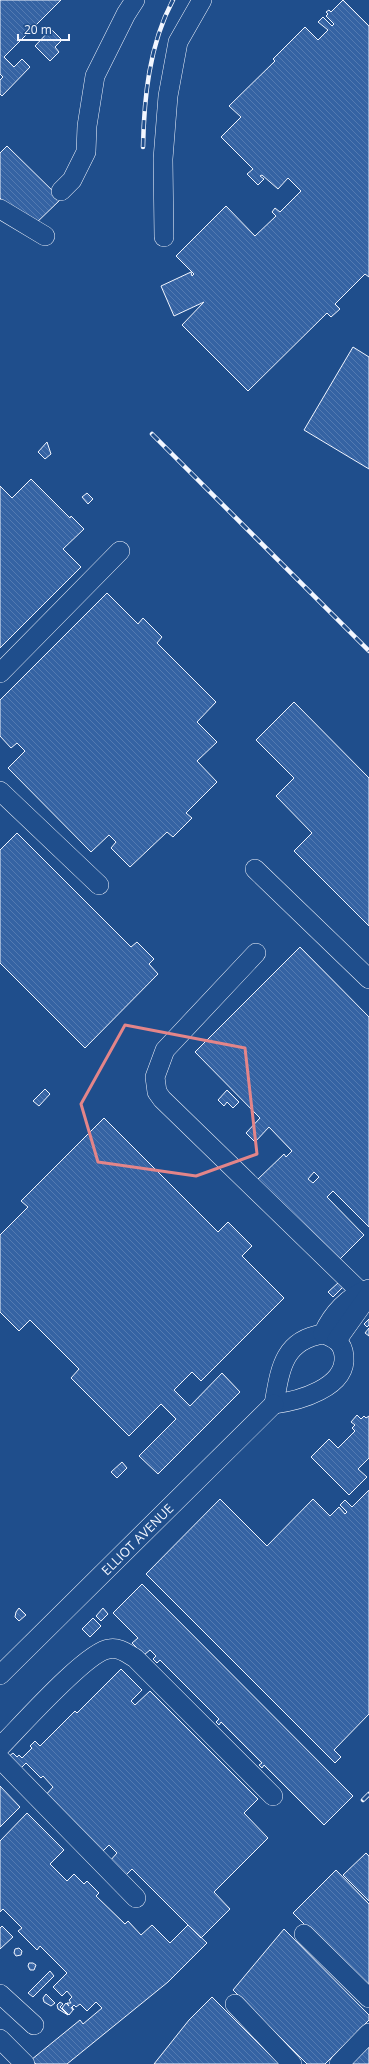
<svg xmlns="http://www.w3.org/2000/svg" width="369" height="2064" font-family="'Open Sans',sans-serif">
<defs>
<pattern id="building-back-hatch" width="6" height="6" patternUnits="userSpaceOnUse"><rect width="6" height="6" fill="#3563a3"/><path d="M-1 5l2 2M0 0l6 6M5-1l2 2" fill="none" stroke="#537ab1"/></pattern>
</defs>
<rect width="100%" height="100%" fill="#1f4e8c"/>
<path fill="url(#building-back-hatch)" stroke="#f2f6ff" fill-rule="evenodd" d="M0 0H61L4 57 14 67 22 59 30 67 2 96 0 94V80L3 77 0 74Z
M343 0 369 26V277L365 274 335 304 340 309 331 317 327 313 248 391 182 325 204 302 174 316 161 286 191 272 192 276 194 274 176 256 226 206 255 236 276 216 272 212 275 208 280 212 301 191 288 178 278 189 262 175 260 176 264 179 258 185 247 174 253 169 221 137 241 117 229 106 275 61 273 59 305 27 318 40 328 30 318 22 323 17 332 26 334 24 326 16 328 14 326 12 329 10 331 12Z
M51 29 62 40 55 47 59 52 50 61 35 46Z
M7 146 61 199 31 228 0 198V153Z
M353 347 369 357V469L304 430Z
M47 442 51 454 45 459 38 452Z
M31 479 70 518 71 516 84 529 63 549 81 567 0 648V486L12 498Z
M87 493 93 499 88 504 82 497Z
M107 593 138 624 143 618 162 637 157 643 216 702 197 722 217 742 197 761 217 782 186 813 192 818 173 837 167 832 130 867 111 848 116 842 109 835 91 852 8 768 25 751 17 743 11 748 0 736V700Z
M294 702 369 778V926L294 851 312 833 276 796 294 778 256 740Z
M17 833 131 947 137 942 154 959 149 964 158 974 85 1048 0 963V850Z
M300 947 369 1017V1227L333 1191 327 1197 364 1235 339 1260 258 1179 284 1154 286 1157 292 1151 269 1127 255 1142 246 1133 260 1118 195 1052ZM314 1172 319 1177 313 1183 308 1179Z
M45 1089 50 1094 39 1106 33 1101Z
M227 1090 239 1102 233 1108 227 1102 224 1106 218 1100Z
M104 1118 218 1232 228 1222 252 1246 242 1256 284 1298 201 1381 192 1372 174 1390 190 1406 222 1373 240 1392 158 1474 139 1456 176 1419 161 1404 129 1436 71 1378 79 1369 30 1320 19 1331 0 1312V1235L28 1207 21 1201Z
M339 1282 343 1287 333 1297 328 1292Z
M369 1319V1325L367 1327 364 1324Z
M369 1328V1336L365 1333Z
M357 1415 361 1419 364 1416 366 1418 369 1416V1458L358 1469 367 1477 349 1495 311 1457 329 1439 338 1448 355 1431 352 1428 355 1425 351 1422Z
M122 1462 127 1468 117 1478 111 1472Z
M369 1490V1714L334 1750 341 1757 335 1763 146 1574 220 1499 267 1546 313 1499 330 1516 339 1507 345 1514 347 1512 340 1505 345 1500 352 1507Z
M142 1584 353 1796 324 1825 264 1765 262 1768 259 1765 262 1763 221 1722 219 1725 216 1722 219 1719 160 1660 157 1663 153 1659 156 1656 150 1650 144 1655 132 1643 138 1638 113 1613Z
M19 1608 26 1615 19 1621 15 1617 16 1612Z
M103 1608 108 1614 101 1621 96 1616Z
M93 1618 101 1626 90 1637 82 1629Z
M121 1669 142 1690 131 1701 135 1705 150 1691 258 1799 244 1813 268 1838 214 1892 230 1909 201 1938 132 1869 124 1877 109 1862 117 1853 109 1845 101 1853 44 1797 53 1787 43 1776 41 1778 26 1763 19 1770 7 1758 13 1753 17 1757 19 1755 22 1758 32 1748 30 1746 35 1741 40 1746 75 1711 77 1713Z
M0 1786 20 1807 0 1827Z
M27 1813 64 1850 50 1864 67 1881 74 1874 84 1884 87 1881 99 1893 96 1896 125 1924 128 1921 141 1935 152 1925 170 1943 188 1925 207 1943 168 1982 67 2064H36L31 2060 80 2020 83 2024 102 2008 96 2002 87 2011 80 2004 76 2007 74 2005 72 2007 74 2010 71 2007 73 2010 69 2015 62 2008 66 2003 69 2006 67 2003H71L69 2000 72 1997 67 1991 62 1996 53 1987 67 1973 40 1946 37 1950 18 1931 22 1928 3 1909 0 1912V1841Z
M366 1853 369 1856V1901L343 1875Z
M336 1870 369 1904V1989L293 1913Z
M2 1926 13 1937 0 1949V1928Z
M284 1929 369 2015V2020L325 2064H307L233 1990Z
M19 1948 22 1951 21 1955 16 1956 14 1953 15 1949Z
M29 1963H33L36 1965 34 1970H30L28 1966Z
M50 1971 54 1976 33 1997 28 1993Z
M46 1994 55 2003 51 2006 44 2002 43 1998Z
M212 1997 279 2064H154L189 2020Z
M60 2002 63 2004 60 2007 68 2015 58 2009 57 2005Z
M369 2045V2064H350Z"/>
<g fill="none" stroke-linecap="round" stroke-linejoin="round">
<g stroke="#f2f6ff" stroke-width="20">
<g id="minor">
<path d="M61 191 72 180 86 152 87 126 95 76 126 14 135 0"/>
<path d="M0 209 45 236"/>
<path d="M164 237 163 159 168 96 178 42 202 0"/>
<path d="M0 673 120 551"/>
<path d="M0 791 99 885"/>
<path d="M255 869 369 979"/>
<path d="M256 953 165 1050 155 1077 157 1092 162 1099 368 1299"/>
<path d="M323 1334C335 1338 343 1343 344 1356 347 1388 298 1401 274 1404 280 1370 283 1340 323 1334Z"/>
<path d="M323 1334C332 1314 348 1296 369 1289"/>
<path d="M337 1340 369 1295"/>
<path id="s1" d="M0 1675 274 1404"/>
<path d="M0 1747C19 1728 87 1651 109 1649 119 1647 126 1653 135 1658L273 1796"/>
<path d="M0 1759 136 1898"/>
<path d="M304 1934 369 1998"/>
<path d="M0 1994 34 2025"/>
<path d="M235 2004 292 2064"/>
<path d="M0 2039 25 2064"/>
<path d="M339 2064 369 2033"/>
</g>
</g>
<use href="#minor" stroke="#1f4e8c" stroke-width="19"/>
<g stroke="#f2f6ff" stroke-width="4.5">
<path id="rail" d="M143 147C144 98 149 45 173 0
M152 434 369 651
M363 1800 369 1794"/>
</g>
<use href="#rail" stroke="#1f4e8c" stroke-width="3" stroke-dasharray="9" stroke-linecap="butt"/>
</g>
<path fill="none" stroke="#e38589" stroke-width="3" stroke-linejoin="round" d="M125 1025 245 1048 257 1154 196 1176 98 1162 81 1104Z"/>
<g text-anchor="middle" stroke-width="3" stroke-linejoin="round" paint-order="stroke">
<g font-size="13" fill="#f2f6ff" stroke="#1f4e8c">
<text dy="5" stroke="none"><textPath href="#s1" startOffset="193">ELLIOT AVENUE</textPath></text>
</g>
</g>
<path d="M18 34v6h51v-6" fill="none" stroke="#f2f6ff" stroke-width="2"/>
<text x="24" y="34" font-size="12" fill="#f2f6ff" stroke="#1f4e8c" stroke-width="3" paint-order="stroke">20 m</text>
</svg>
